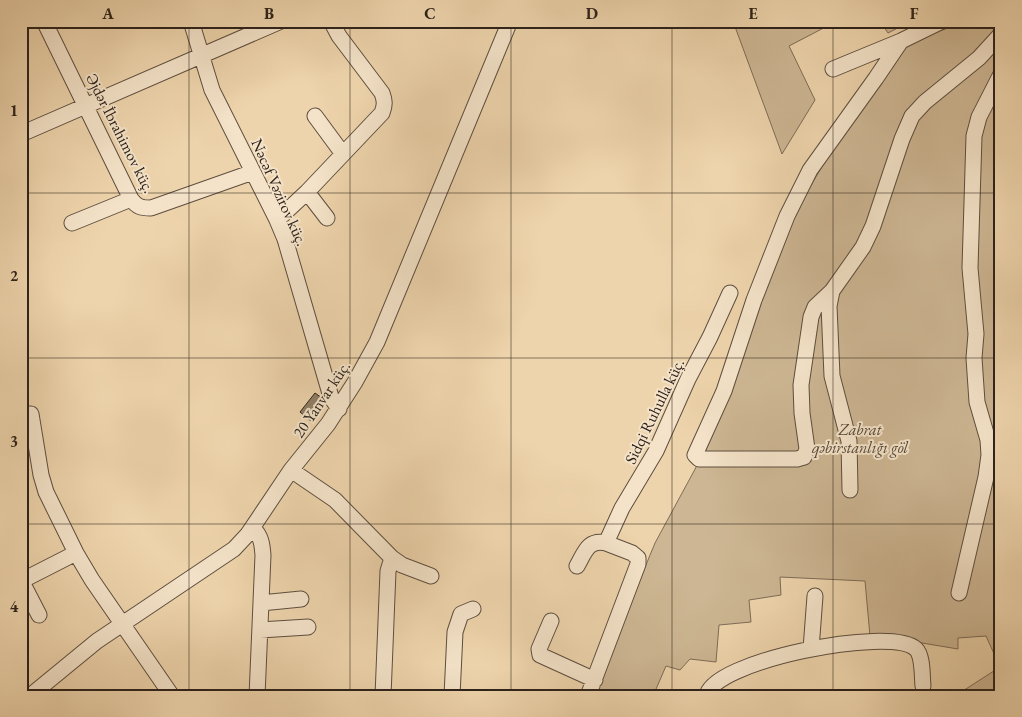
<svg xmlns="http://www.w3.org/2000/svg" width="1022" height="717" font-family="'EB Garamond',serif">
<rect width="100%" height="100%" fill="#eed4ac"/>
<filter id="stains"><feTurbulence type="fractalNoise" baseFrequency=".004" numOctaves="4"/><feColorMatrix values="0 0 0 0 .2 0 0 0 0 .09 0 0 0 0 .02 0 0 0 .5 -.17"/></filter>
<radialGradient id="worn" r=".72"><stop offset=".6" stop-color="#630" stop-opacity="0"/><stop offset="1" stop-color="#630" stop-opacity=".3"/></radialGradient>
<path fill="#cdb693" stroke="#7d6c57" d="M719 21H837L789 46 815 100 782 154 734 24Z
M880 21H911L888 33Z
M968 21H1001V696H955L1000 667 986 636 958 638V649L886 637 870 636 865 581 780 577 781 595 749 600 751 622 719 625 716 662 690 659 680 670 666 666 653 696H592L655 543 707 447 792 217 823 165 908 42Z"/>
<path fill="#917f66" stroke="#2d221b" d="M315 393 322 398 324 404 311 421 300 412Z"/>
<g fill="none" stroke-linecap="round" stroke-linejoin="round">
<g stroke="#5d4e3f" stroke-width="17">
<path id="minor" d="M44 21 131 199C137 207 141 208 151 208L253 172
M191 21 212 90 277 220 285 239 331 397 339 409
M833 69 901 41 942 21
M315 116 343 154
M21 134 281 21
M307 192 327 218
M277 220 307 192 382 113C385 105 385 101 382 93L339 36 331 21
M72 223 131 199
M832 291 815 307 811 317 801 385 802 413 807 449 804 457 797 459H699L695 455 724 391 754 300 787 216 810 170 876 78 901 41
M31 414 41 475 46 492 76 553 92 580 172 696
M291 470 335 500 392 558 402 565 431 576
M850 490 849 441 832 376 829 306 832 291 863 247 873 226 902 139 912 116 925 102 979 58 1001 34
M253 528C261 536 262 543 263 555L257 696
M577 566C585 552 588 539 606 543
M959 593 986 477 989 455 988 440 977 402 974 358 976 334 970 268 974 136 979 117 1001 74
M261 603 301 599
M39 615 23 584 25 579 76 553
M551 621 539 649 540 655 595 680
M260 630 308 627
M811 649 815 596
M30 696 97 641 234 549 248 534 291 470 328 424 355 382 377 342 510 21
M383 696 388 571 392 558
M452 696 455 632 461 614 473 609
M588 696 638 564V558L632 553 606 543 622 508 656 451 688 379 710 337 730 293
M707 696C710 662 890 625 916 649 923 656 922 676 923 686"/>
</g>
<use href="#minor" stroke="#f4e3c9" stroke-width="15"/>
</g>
<path fill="none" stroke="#2d221b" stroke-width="1" stroke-opacity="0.55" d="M189 21V696M350 21V696M511 21V696M672 21V696M833 21V696M21 193H1001M21 358H1001M21 524H1001"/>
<g text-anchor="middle" stroke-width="4" stroke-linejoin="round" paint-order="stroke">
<g font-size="16" fill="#2d221b" stroke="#f4e3c9">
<text transform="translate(121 133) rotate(63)" y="6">Əjdər İbrahimov küç.</text>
<text transform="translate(280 192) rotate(66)" y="6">Nəcəf Vəzirov küç.</text>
<text transform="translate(321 399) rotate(-56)" y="6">20 Yanvar küç.</text>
<text transform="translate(654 411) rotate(-64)" y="6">Sidqi Ruhulla küç.</text>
</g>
<g font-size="16" font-style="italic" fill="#554739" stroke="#f4e3c9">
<text x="860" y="435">Zabrat<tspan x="860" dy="18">qəbirstanlığı göl</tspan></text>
</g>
</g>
<rect width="1022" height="717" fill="none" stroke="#eed4ac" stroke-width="55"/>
<rect x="28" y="28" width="966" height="662" fill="none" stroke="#2d221b" stroke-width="2"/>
<g font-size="16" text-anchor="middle" font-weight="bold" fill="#2d221b">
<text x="108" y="19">A</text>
<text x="269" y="19">B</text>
<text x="430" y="19">C</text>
<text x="592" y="19">D</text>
<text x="753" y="19">E</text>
<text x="914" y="19">F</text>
<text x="14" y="116">1</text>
<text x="14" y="281">2</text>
<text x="14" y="447">3</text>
<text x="14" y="612">4</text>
</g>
<rect width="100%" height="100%" filter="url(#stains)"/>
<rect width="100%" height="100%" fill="url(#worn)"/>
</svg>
